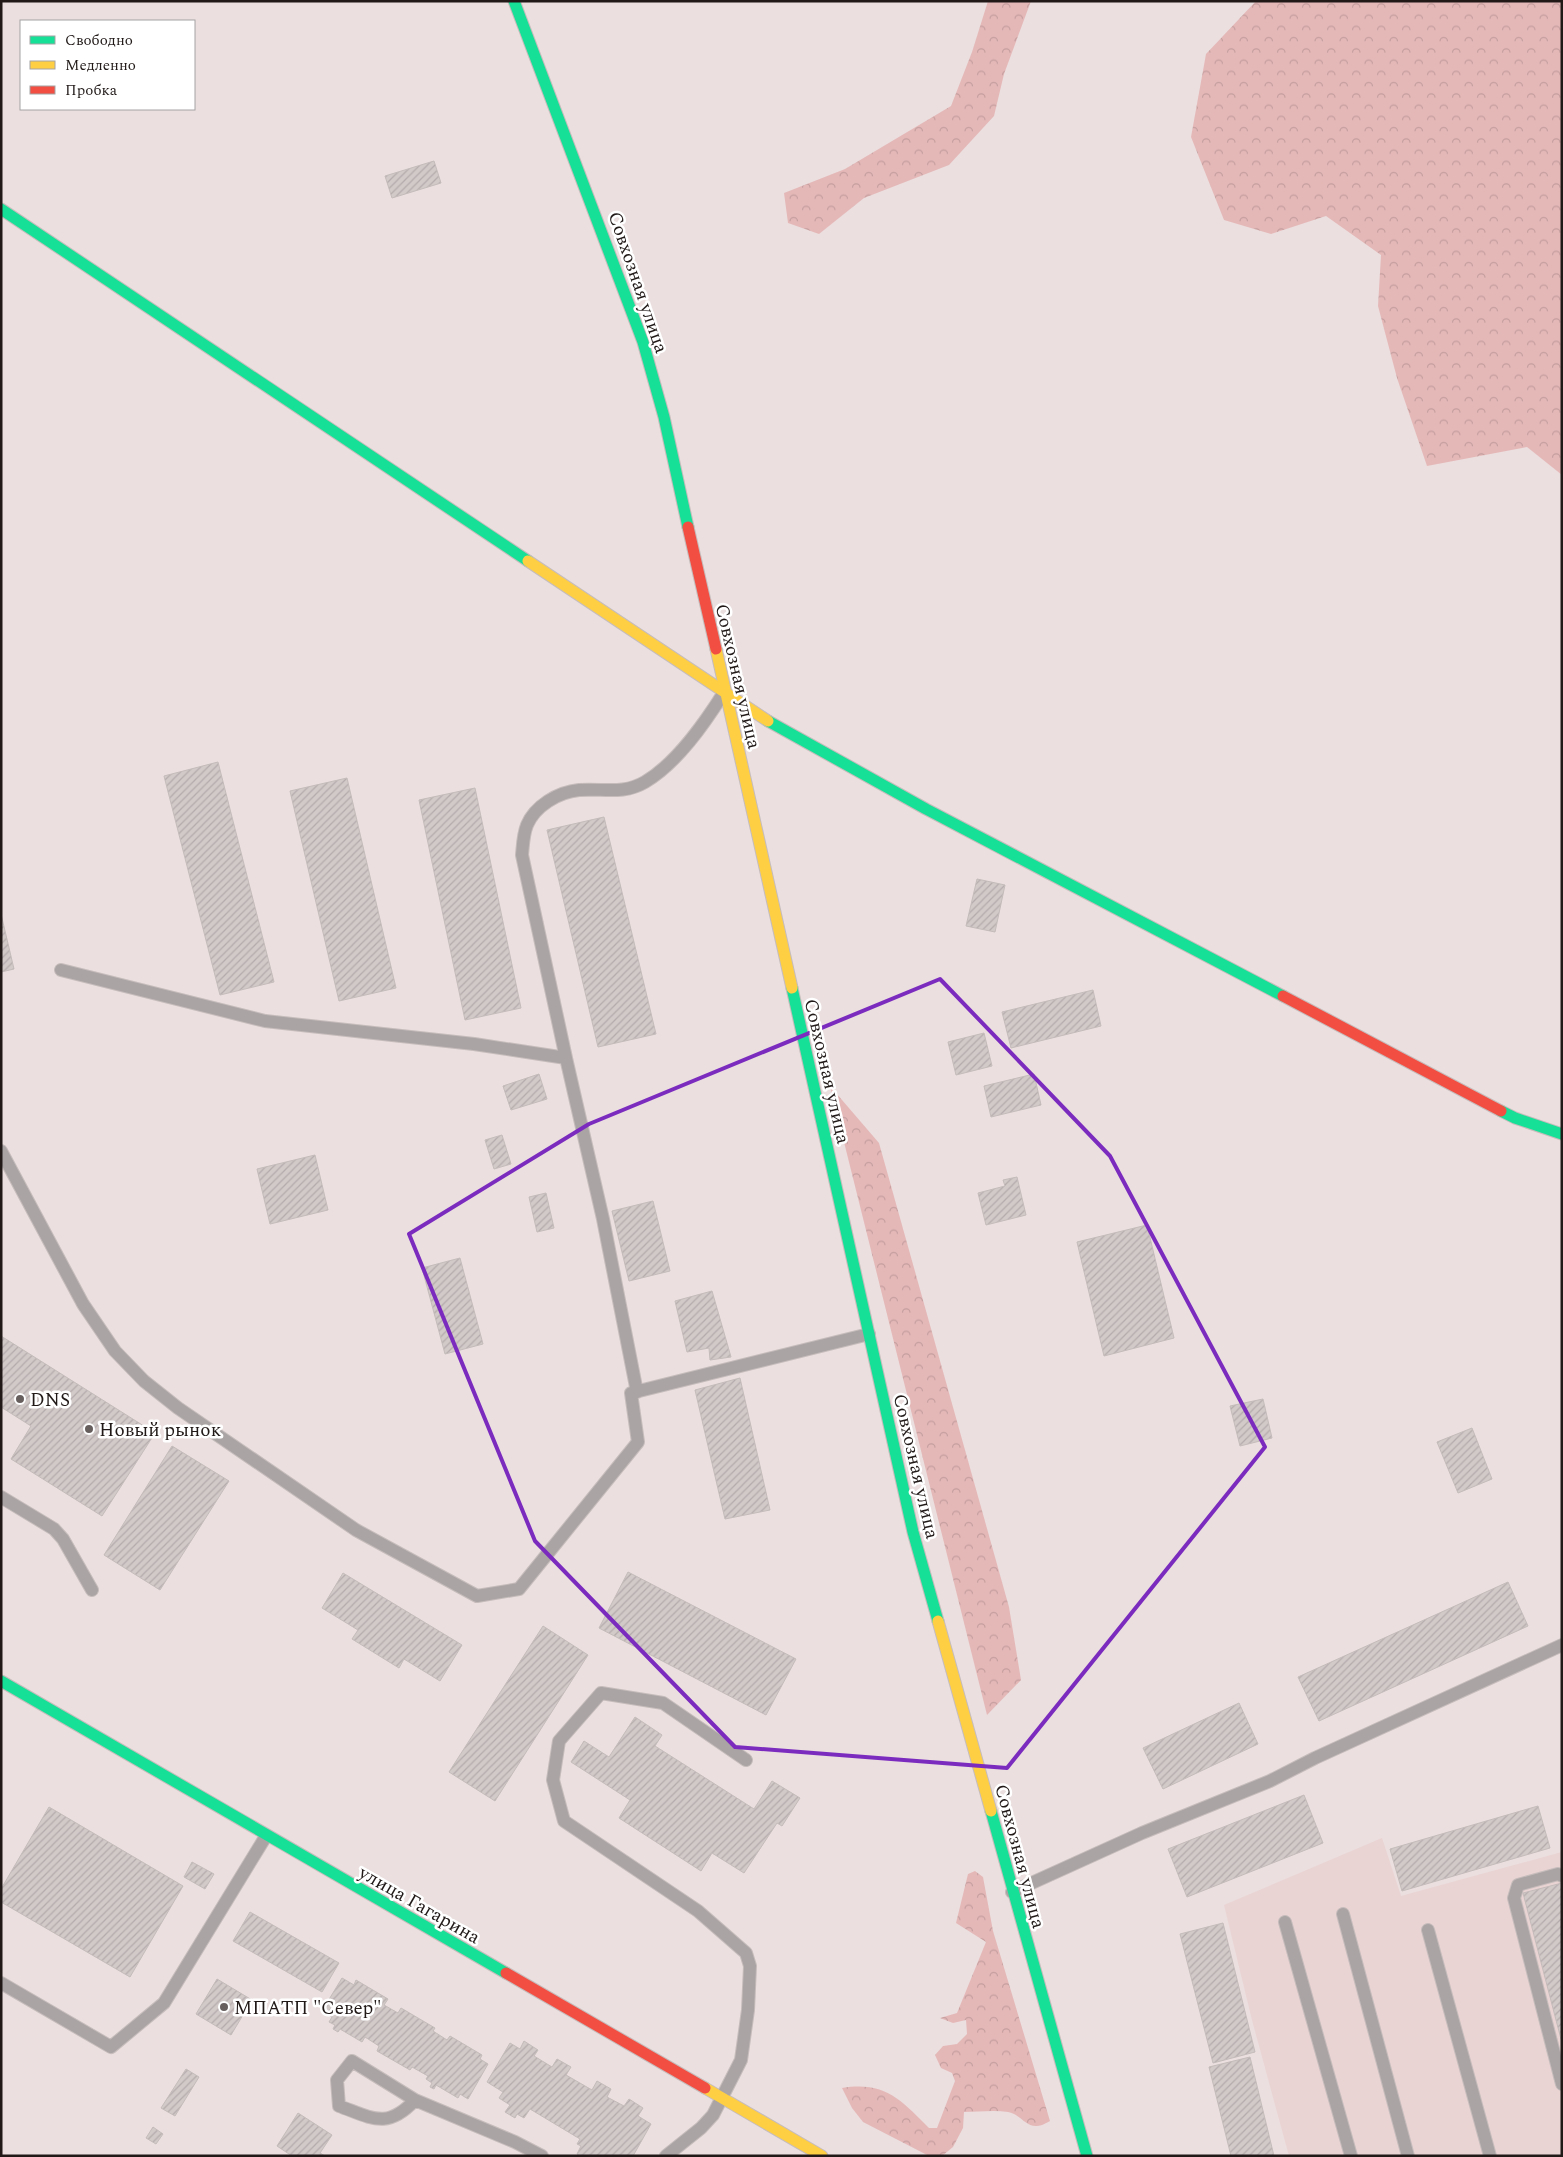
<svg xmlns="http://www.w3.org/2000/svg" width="1563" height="2157" font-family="Spectral,serif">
<defs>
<pattern id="forest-crowns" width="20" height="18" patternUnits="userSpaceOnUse" patternTransform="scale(1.25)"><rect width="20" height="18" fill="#e5b8b8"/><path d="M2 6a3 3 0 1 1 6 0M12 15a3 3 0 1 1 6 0" fill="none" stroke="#c49e9d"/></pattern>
<pattern id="building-hatch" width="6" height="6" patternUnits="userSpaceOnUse" patternTransform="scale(1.25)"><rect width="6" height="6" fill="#d2c9c9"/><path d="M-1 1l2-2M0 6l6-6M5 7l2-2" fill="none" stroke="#b4acac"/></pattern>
</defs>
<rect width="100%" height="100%" fill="#ebdfdf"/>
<path fill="#ead3d3" d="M1382 1838 1401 1896 1562 1852V2156H1289L1252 2020 1224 1905Z"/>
<path fill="url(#forest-crowns)" d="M988 1H1031L1004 74 994 116 949 165 864 198 819 234 788 223 784 193 845 169 951 106 972 52Z
M1256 1H1562V475L1527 447 1427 466 1397 378 1378 306 1381 255 1326 216 1271 234 1224 220 1191 137 1206 54Z
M830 1086 879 1143 1009 1607 1021 1680 987 1715Z
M975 1871 983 1877 993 1931 1050 2121C1027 2135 1026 2116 1008 2112 994 2110 978 2112 964 2112L963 2128 953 2147 942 2156H929L863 2122 852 2108 842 2088C885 2081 901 2100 929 2128H937L955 2081 952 2073 941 2068 935 2055 943 2046 957 2044 967 2034 966 2020 953 2023 940 2018 957 2013 986 1942 956 1923 968 1874Z"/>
<path fill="url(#building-hatch)" stroke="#c4bbbb" d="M434 161 441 183 392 198 385 176Z
M218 762 274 982 220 995 164 776Z
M347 778 396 988 339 1001 290 791Z
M475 788 521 1008 465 1020 419 800Z
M604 817 656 1034 598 1047 547 830Z
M977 879 1005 885 995 932 966 926Z
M1 914 14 969 1 972Z
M1093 990 1101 1026 1011 1048 1002 1012Z
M984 1033 992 1066 956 1075 948 1042Z
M539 1074 547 1099 511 1110 503 1086Z
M1034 1074 1041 1105 991 1117 984 1086Z
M502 1135 511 1164 494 1169 485 1140Z
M315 1155 328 1210 270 1224 257 1169Z
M1017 1177 1026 1215 986 1225 978 1193 1005 1186 1003 1180Z
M546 1193 554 1228 537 1232 529 1197Z
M653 1201 670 1271 629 1281 612 1211Z
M1147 1225 1174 1338 1104 1356 1077 1242Z
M460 1258 483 1344 445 1354 422 1268Z
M712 1291 731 1357 710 1360 709 1348 687 1352 675 1301Z
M1 1336 155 1433 102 1516 11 1459 31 1426 1 1407Z
M740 1378 770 1510 725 1519 695 1390Z
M1263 1399 1272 1438 1240 1446 1230 1406Z
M1472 1428 1492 1479 1458 1493 1437 1442Z
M172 1446 229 1481 160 1590 104 1555Z
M628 1572 796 1659 766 1715 599 1628Z
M343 1573 462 1645 440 1681 404 1659 399 1668 352 1639 358 1630 322 1608Z
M1508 1582 1528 1626 1319 1721 1298 1677Z
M543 1626 588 1655 495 1801 449 1772Z
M1239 1703 1258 1744 1163 1789 1143 1748Z
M635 1717 662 1735 655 1746 754 1809 772 1781 800 1798 782 1826 777 1823 744 1873 712 1853 701 1871 619 1818 630 1800 571 1762 584 1741 609 1757Z
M1304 1795 1323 1843 1187 1897 1168 1849Z
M1538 1806 1550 1848 1402 1891 1390 1849Z
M49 1807 183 1886 130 1977 1 1902V1889Z
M192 1862 214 1874 205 1889 184 1877Z
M1562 1883V2043L1523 1893Z
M250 1912 339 1963 322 1992 233 1941Z
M1223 1923 1255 2052 1213 2063 1180 1934Z
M342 1978 354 1985 356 1980 388 1999 384 2005 398 2013 401 2008 435 2028 433 2031 447 2040 450 2036 482 2055 480 2059 488 2064 468 2099 460 2094 458 2098 436 2085 434 2089 430 2087 432 2083 426 2079 428 2076 412 2067 410 2070 377 2051 379 2046 365 2037 362 2042 340 2029 338 2032 333 2029 335 2025 329 2022 332 2017 322 2011Z
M217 1979 252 2000 231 2035 196 2014Z
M524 2041 538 2050 534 2056 552 2067 557 2059 571 2067 566 2075 592 2090 597 2081 611 2089 607 2097 624 2106 629 2099 643 2108 638 2116 651 2124 633 2156H580L577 2154 581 2146 577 2144 580 2139 530 2109 524 2118 517 2114 515 2118 505 2112 510 2105 499 2098 503 2092 487 2082 510 2043 520 2049Z
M1250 2057 1274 2156H1231L1209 2067Z
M186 2069 199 2077 175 2116 161 2108Z
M298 2113 332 2135 320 2153 325 2156H292L277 2146Z
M153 2127 163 2134 156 2144 146 2138Z"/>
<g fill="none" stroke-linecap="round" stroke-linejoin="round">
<g stroke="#c6bcbc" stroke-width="14">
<path id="lane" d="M61 970 265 1021 474 1044 566 1058 603 1219 637 1392
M566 1058 522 855C523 845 523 835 527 825 535 806 558 792 579 790 603 788 623 795 645 782 677 763 704 724 723 694
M1 1151 83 1304 115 1351 144 1381 178 1408 356 1530 477 1596 519 1589 638 1442 631 1393 869 1334
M1 1497 54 1529 63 1539 92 1590
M1562 1876 1558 1874 1518 1885 1514 1898 1562 2084
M1012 1892 1142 1833 1270 1781 1315 1758 1562 1645
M1343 1914 1408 2156
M1285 1922 1351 2156
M1428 1930 1490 2156
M1 1983 111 2047 164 2003 266 1836
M415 2100C387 2130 372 2118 339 2106L337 2080 352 2061 415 2100 515 2142 542 2156
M666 2156 701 2128 713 2115 741 2060 748 2010 750 1966 746 1953 698 1911 564 1821 553 1780 559 1741 601 1693 663 1703 746 1760"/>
</g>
<g stroke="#c6bcbc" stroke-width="13">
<path id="fast" d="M514 1 643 342 664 417 688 527
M1 209 528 561
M768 721 926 809 1283 996
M792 988 913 1532 938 1621
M1501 1111 1515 1118 1562 1134
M1 1681 506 1973
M991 1811 1087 2156"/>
</g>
<g stroke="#c6bcbc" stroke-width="13">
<path id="slow" d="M528 561 768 721
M716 649 792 988
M938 1621 991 1811
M705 2088 822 2156"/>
</g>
<g stroke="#c6bcbc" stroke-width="13">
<path id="jam" d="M688 527 716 649
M1283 996 1501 1111
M506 1973 705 2088"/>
</g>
<use href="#lane" stroke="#aaa4a4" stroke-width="12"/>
<use href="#fast" stroke="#16e098" stroke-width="11"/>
<use href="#slow" stroke="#ffcf43" stroke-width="11"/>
<use href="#jam" stroke="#f24e42" stroke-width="11"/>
</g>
<path fill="none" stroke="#7b2cbf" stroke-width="4" stroke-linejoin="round" d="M940 979 1110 1156 1265 1447 1007 1768 735 1747 535 1541 409 1234 589 1124Z"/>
<g fill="#675e5e" stroke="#fff" stroke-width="2">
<circle cx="20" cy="1399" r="5"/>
<circle cx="89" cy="1429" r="5"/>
<circle cx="224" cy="2007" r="5"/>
</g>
<g text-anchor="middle" stroke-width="5" stroke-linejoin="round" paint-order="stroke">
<g font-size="19" fill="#201918" stroke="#fff">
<text transform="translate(639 282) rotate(71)" y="7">Совхозная улица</text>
<text transform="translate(739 676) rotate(77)" y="7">Совхозная улица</text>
<text transform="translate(828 1071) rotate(77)" y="7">Совхозная улица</text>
<text transform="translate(917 1466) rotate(77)" y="7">Совхозная улица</text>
<text transform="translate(1021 1856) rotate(75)" y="7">Совхозная улица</text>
<text transform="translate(420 1904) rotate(30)" y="7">улица Гагарина</text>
</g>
<g font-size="19" fill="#201918" stroke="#fff" text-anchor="start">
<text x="30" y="1406">DNS</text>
<text x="99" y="1436">Новый рынок</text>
<text x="234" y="2014">МПАТП "Север"</text>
</g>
</g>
<rect width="1563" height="2157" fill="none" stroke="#201918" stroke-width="5"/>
<rect x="20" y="20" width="175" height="90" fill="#ffffff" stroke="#a6a3a3"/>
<rect x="30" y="36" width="25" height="8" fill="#16e098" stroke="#a6a3a3"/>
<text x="65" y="45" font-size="15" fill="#201918">Свободно</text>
<rect x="30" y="61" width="25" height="8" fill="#ffcf43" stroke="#a6a3a3"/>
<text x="65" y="70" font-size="15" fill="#201918">Медленно</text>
<rect x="30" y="86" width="25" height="8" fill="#f24e42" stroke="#a6a3a3"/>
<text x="65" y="95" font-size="15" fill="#201918">Пробка</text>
</svg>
